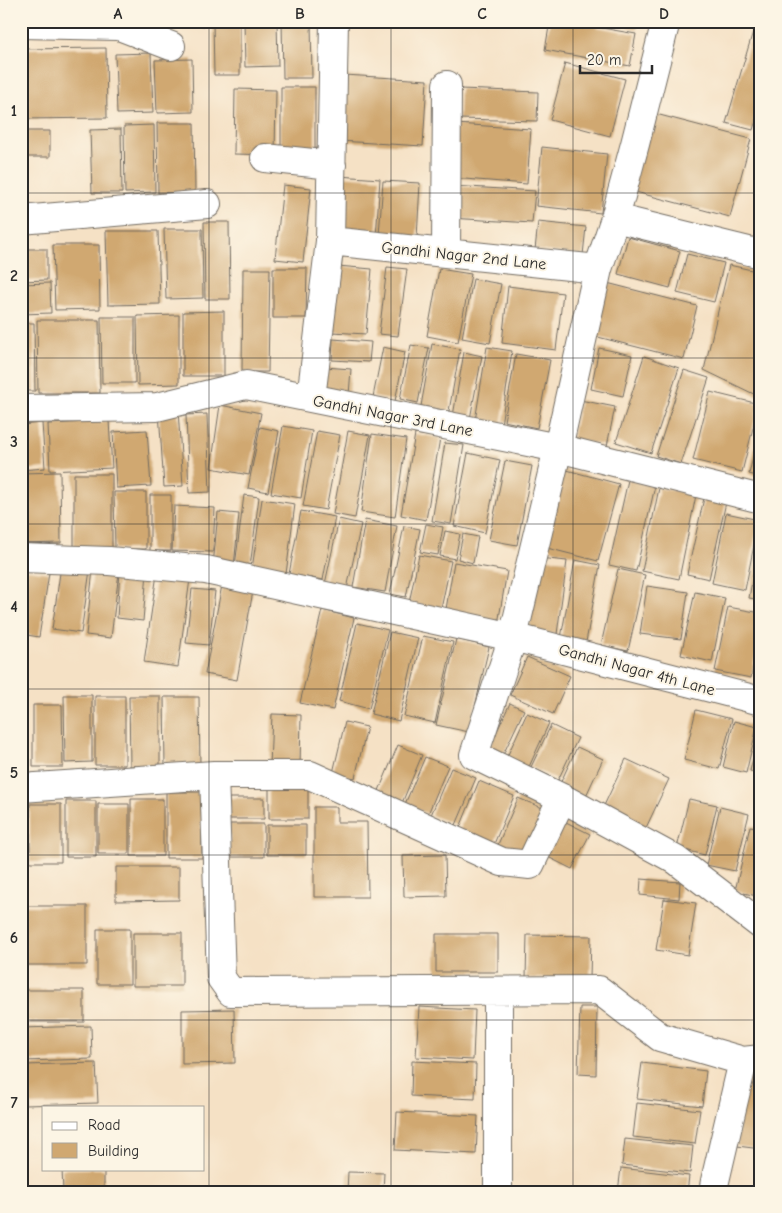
<svg xmlns="http://www.w3.org/2000/svg" width="782" height="1213" font-family="'Comic Neue',sans-serif">
<rect width="100%" height="100%" fill="#fcf5e5"/>
<filter id="ink" filterUnits="userSpaceOnUse"><feTurbulence type="fractalNoise" baseFrequency=".02" numOctaves="2"/><feDisplacementMap in="SourceGraphic" scale="10" xChannelSelector="R" yChannelSelector="G"/><feConvolveMatrix kernelMatrix="1 2 1 2 8 2 1 2 1" color-interpolation-filters="sRGB"/></filter>
<filter id="wash" filterUnits="userSpaceOnUse"><feTurbulence type="fractalNoise" baseFrequency=".0096" numOctaves="4" result="noise"/><feDisplacementMap in="SourceGraphic" scale="20" xChannelSelector="R" yChannelSelector="G"/><feGaussianBlur stdDeviation="1.12" result="paint"/><feColorMatrix in="noise" values="0 0 0 0 0 0 0 0 0 0 0 0 0 0 0 0 0 1.4 0 .05"/><feComposite in="paint" operator="in"/></filter>
<g filter="url(#wash)">
<rect width="100%" height="100%" fill="#f5e1c5"/>
<g id="blocks">
<path fill="#d0a871" d="M180 21H205L204 26 180 22Z
M213 21H240V75H214Z
M244 21H277L278 66 245 67Z
M282 21H311L312 78H283Z
M550 21H562L636 34 630 66 545 50Z
M604 21H638L637 29 604 22Z
M754 28 761 30V103L753 130 726 123Z
M106 48 107 118 21 119V49Z
M151 53 153 113 117 114 115 54Z
M192 59 193 112 157 113 155 60Z
M565 63 625 79 610 136 550 120Z
M344 75 427 80 423 146 339 141Z
M281 87H315V149H281Z
M235 89 276 90 275 155 234 154Z
M460 89 538 92 537 121 459 119Z
M652 113 751 139 730 217 632 191Z
M157 123H194L195 192 158 193Z
M456 124 531 129 527 184 452 178Z
M154 125 155 192 125 193 124 126Z
M121 129 122 193H92L90 130Z
M21 131H50V157H21Z
M542 147 607 154 601 213 536 206Z
M339 176 380 179 376 238 336 236Z
M383 181 420 183 417 238 379 235Z
M283 185 311 188 303 262 275 259Z
M452 186 535 191 532 223 450 218Z
M204 222H229L230 299H205Z
M538 222 586 227 583 255 535 250Z
M164 229H202L203 298 166 299Z
M106 231H158L160 304 108 305Z
M628 237 680 251 670 288 618 274Z
M53 245H99L100 309 55 310Z
M21 249H47V280L21 281Z
M687 254 724 263 714 302 677 293Z
M729 265 761 272 760 397 704 370Z
M338 266 372 269 366 334 332 332Z
M387 267 407 269 398 336 379 334Z
M273 268H307L306 318H273Z
M243 269H270L268 372H242Z
M439 269 471 274 458 342 427 336Z
M473 279 501 284 490 343 462 338Z
M50 283 51 313 21 314V284Z
M607 283 697 306 684 359 594 336Z
M508 286 563 293 556 350 502 343Z
M224 311V376H183V312Z
M179 315V384L138 385 137 316Z
M101 317H135V383H102Z
M37 320H99L100 393H38Z
M21 323H34L35 391H21Z
M333 339 371 342 369 362 332 360Z
M432 344 460 349 449 411 421 406Z
M411 345 429 348 418 403 400 399Z
M383 347 405 352 395 401 373 397Z
M487 347 512 351 501 425 475 421Z
M599 348 632 355 623 396 591 389Z
M464 352 482 356 470 419 453 416Z
M516 354 550 360 537 428 504 421Z
M644 356 679 368 651 453 616 442Z
M325 367 351 369 349 395 323 393Z
M684 370 709 378 681 464 656 456Z
M710 392 759 404 742 472 693 460Z
M580 400 615 407 607 446 572 439Z
M220 405 261 413 249 475 211 468Z
M178 410 183 486 164 487 159 412Z
M207 414 210 492 189 493 186 415Z
M109 421 112 468 50 471 48 424Z
M42 423 45 468 21 470V425Z
M283 426 312 431 301 498 271 493Z
M260 427 279 431 268 492 248 488Z
M760 428H761V477L749 474Z
M147 430 151 486 116 488 113 432Z
M317 431 340 435 326 510 303 506Z
M348 431 370 435 355 518 333 514Z
M372 434 406 439 395 517 361 512Z
M415 434 440 438 426 520 401 515Z
M445 443 464 445 451 524 432 521Z
M468 453 500 460 485 533 454 526Z
M505 461 532 466 517 545 489 540Z
M563 469 619 484 598 561 543 547Z
M60 472 61 543 21 544V473Z
M74 474H112V551H74Z
M628 480 655 486 636 571 609 565Z
M659 488 696 495 679 579 642 571Z
M114 492H146V549H115Z
M150 495H171V551H150Z
M244 495 259 497 250 567 235 566Z
M704 498 726 502 709 579 687 574Z
M262 499 295 504 286 574 252 569Z
M174 506 215 508 213 552 172 551Z
M301 511 335 517 323 580 289 574Z
M218 512 239 514 234 567 213 566Z
M726 513 759 520 745 590 712 583Z
M339 519 361 524 347 589 325 584Z
M365 520 397 526 385 592 353 587Z
M426 524 443 527 438 555 420 552Z
M404 526 420 529 406 597 390 594Z
M445 531 460 534 455 559 440 556Z
M463 534 478 537 473 563 458 559Z
M760 538H761V600L749 598Z
M419 555 451 561 441 609 409 603Z
M539 558 567 561 557 634 529 631Z
M575 560 600 565 586 642 561 638Z
M454 562 507 571 498 624 445 615Z
M61 566 90 570 81 633 52 629Z
M21 569 49 573 39 637 21 634Z
M93 569 119 572 111 638 86 635Z
M618 569 645 575 628 651 601 645Z
M120 570 147 572 143 621 117 618Z
M157 574 190 579 178 667 144 662Z
M222 585 253 591 237 680 205 674Z
M647 586 688 592 681 639 640 634Z
M192 589 215 591 209 645 186 643Z
M695 592 725 598 712 662 681 655Z
M728 607 761 613V628L751 678 715 671Z
M322 610 354 618 333 710 300 703Z
M357 623 388 630 369 709 339 701Z
M390 632 418 638 399 721 371 714Z
M423 636 453 642 435 723 404 716Z
M456 639 489 647 469 732 436 725Z
M527 657 570 676 553 714 510 695Z
M760 659H761V681L756 680Z
M64 695H92V762L65 763Z
M95 696H125V765H95Z
M129 696H160V766H130Z
M164 697H199L200 766 165 767Z
M510 703 524 710 502 757 488 751Z
M33 705H62L63 767H33Z
M696 710 732 719 719 769 684 760Z
M527 713 549 723 528 769 506 759Z
M272 714 301 715 300 768 270 767Z
M734 721 757 727 746 773 723 767Z
M345 722 367 727 355 778 333 773Z
M551 725 578 738 558 780 531 767Z
M760 729H761V774L750 771Z
M398 745 422 755 402 803 378 793Z
M577 747 603 759 585 798 559 786Z
M425 757 448 766 428 814 405 804Z
M626 759 669 779 644 832 601 812Z
M451 768 476 778 456 825 431 815Z
M479 781 514 796 494 844 459 830Z
M269 787H308V819H269Z
M166 792H201L202 858H166Z
M229 798H264V819H229Z
M518 798 545 809 524 861 496 849Z
M131 799H163V856H131Z
M689 799 717 805 705 855 677 848Z
M66 801H96V857H66Z
M30 804H61V862H30Z
M98 804H129V854H98Z
M314 807H337V822H367L368 897H314Z
M720 807 749 814 735 871 706 865Z
M562 820 590 834 572 869 544 855Z
M230 824H264V857H230Z
M267 825H306V855H267Z
M750 826 761 828V897L735 891Z
M445 855 446 896 404 897 403 856Z
M116 867H179V900L116 901Z
M641 879 680 882 679 899 640 895Z
M664 899 696 903 688 955 656 950Z
M21 906H87V965H21Z
M97 929H130V984H97Z
M133 933H182V986H133Z
M436 934H498V972H436Z
M527 935 591 936 590 979 526 978Z
M23 990H84V1022H23Z
M419 1007 475 1010 473 1060 416 1057Z
M580 1007H597L596 1075 578 1074Z
M234 1009 235 1063 182 1064V1010Z
M91 1026 92 1059 21 1061V1028Z
M412 1061 476 1064 475 1099 411 1096Z
M96 1063 98 1103 25 1105 24 1065Z
M642 1063 706 1071 702 1106 637 1099Z
M745 1076 761 1078V1149L737 1146Z
M637 1103 700 1110 695 1144 633 1137Z
M397 1112 478 1116 476 1154 395 1150Z
M625 1139 693 1146 690 1173 622 1165Z
M621 1168 689 1176 687 1192H618Z
M62 1169H104V1192H63Z
M348 1172 384 1173 383 1192H347Z"/>
</g>
</g>
<g filter="url(#ink)">
<use href="#blocks" fill-opacity="0" stroke="#726b61" stroke-width="1"/>
<g fill="none" stroke-linecap="round" stroke-linejoin="round">
<g stroke="#726b61" stroke-width="30">
<path id="minor" d="M666 21 635 144 615 218 598 269 558 448 513 637 474 755 562 798 676 860 761 925
M21 24 119 26 171 46
M265 158 332 165
M615 218 761 254
M21 220 207 204
M330 241 598 269
M446 253 447 85
M311 398 330 241 334 21
M21 409 157 407 246 385 558 448 761 499
M21 558 109 561 206 570 513 637 761 701
M214 775 221 978 231 992 599 990 660 1037 743 1061 761 1059
M21 788 214 775H310L502 862 530 865 562 798
M498 1192V991
M713 1192 715 1181 743 1061"/>
</g>
<use href="#minor" stroke="#fff" stroke-width="28"/>
</g>
</g>
<path fill="none" stroke="#2b2b2b" stroke-width="1" stroke-opacity="0.55" d="M209 21V1192M391 21V1192M573 21V1192M21 193H761M21 358H761M21 524H761M21 689H761M21 855H761M21 1020H761"/>
<g text-anchor="middle" stroke-width="4" stroke-linejoin="round" paint-order="stroke">
<g font-size="16" fill="#2b2b2b" stroke="#fcf5e5">
<text transform="translate(464 255) rotate(6)" y="6">Gandhi Nagar 2nd Lane</text>
<text transform="translate(393 415) rotate(11)" y="6">Gandhi Nagar 3rd Lane</text>
<text transform="translate(637 669) rotate(15)" y="6">Gandhi Nagar 4th Lane</text>
</g>
</g>
<rect width="782" height="1213" fill="none" stroke="#fcf5e5" stroke-width="55"/>
<rect x="42" y="1106" width="162" height="65" fill="#fcf5e5" stroke="#a8a49b"/>
<rect x="52" y="1122" width="25" height="8" fill="#ffffff" stroke="#a8a49b"/>
<text x="88" y="1130" font-size="15" fill="#2b2b2b">Road</text>
<rect x="52" y="1143" width="25" height="15" fill="#d0a871" stroke="#a8a49b"/>
<text x="88" y="1156" font-size="15" fill="#2b2b2b">Building</text>
<path d="M580 65v8h72v-8" fill="none" stroke="#2b2b2b" stroke-width="2.5"/>
<text x="587" y="65" font-size="15" fill="#2b2b2b" stroke="#fcf5e5" stroke-width="4" paint-order="stroke">20 m</text>
<rect x="28" y="28" width="726" height="1158" fill="none" stroke="#2b2b2b" stroke-width="2"/>
<g font-size="16" text-anchor="middle" font-weight="bold" fill="#2b2b2b">
<text x="118" y="19">A</text>
<text x="300" y="19">B</text>
<text x="482" y="19">C</text>
<text x="664" y="19">D</text>
<text x="14" y="116">1</text>
<text x="14" y="281">2</text>
<text x="14" y="447">3</text>
<text x="14" y="612">4</text>
<text x="14" y="778">5</text>
<text x="14" y="943">6</text>
<text x="14" y="1108">7</text>
</g>
</svg>
